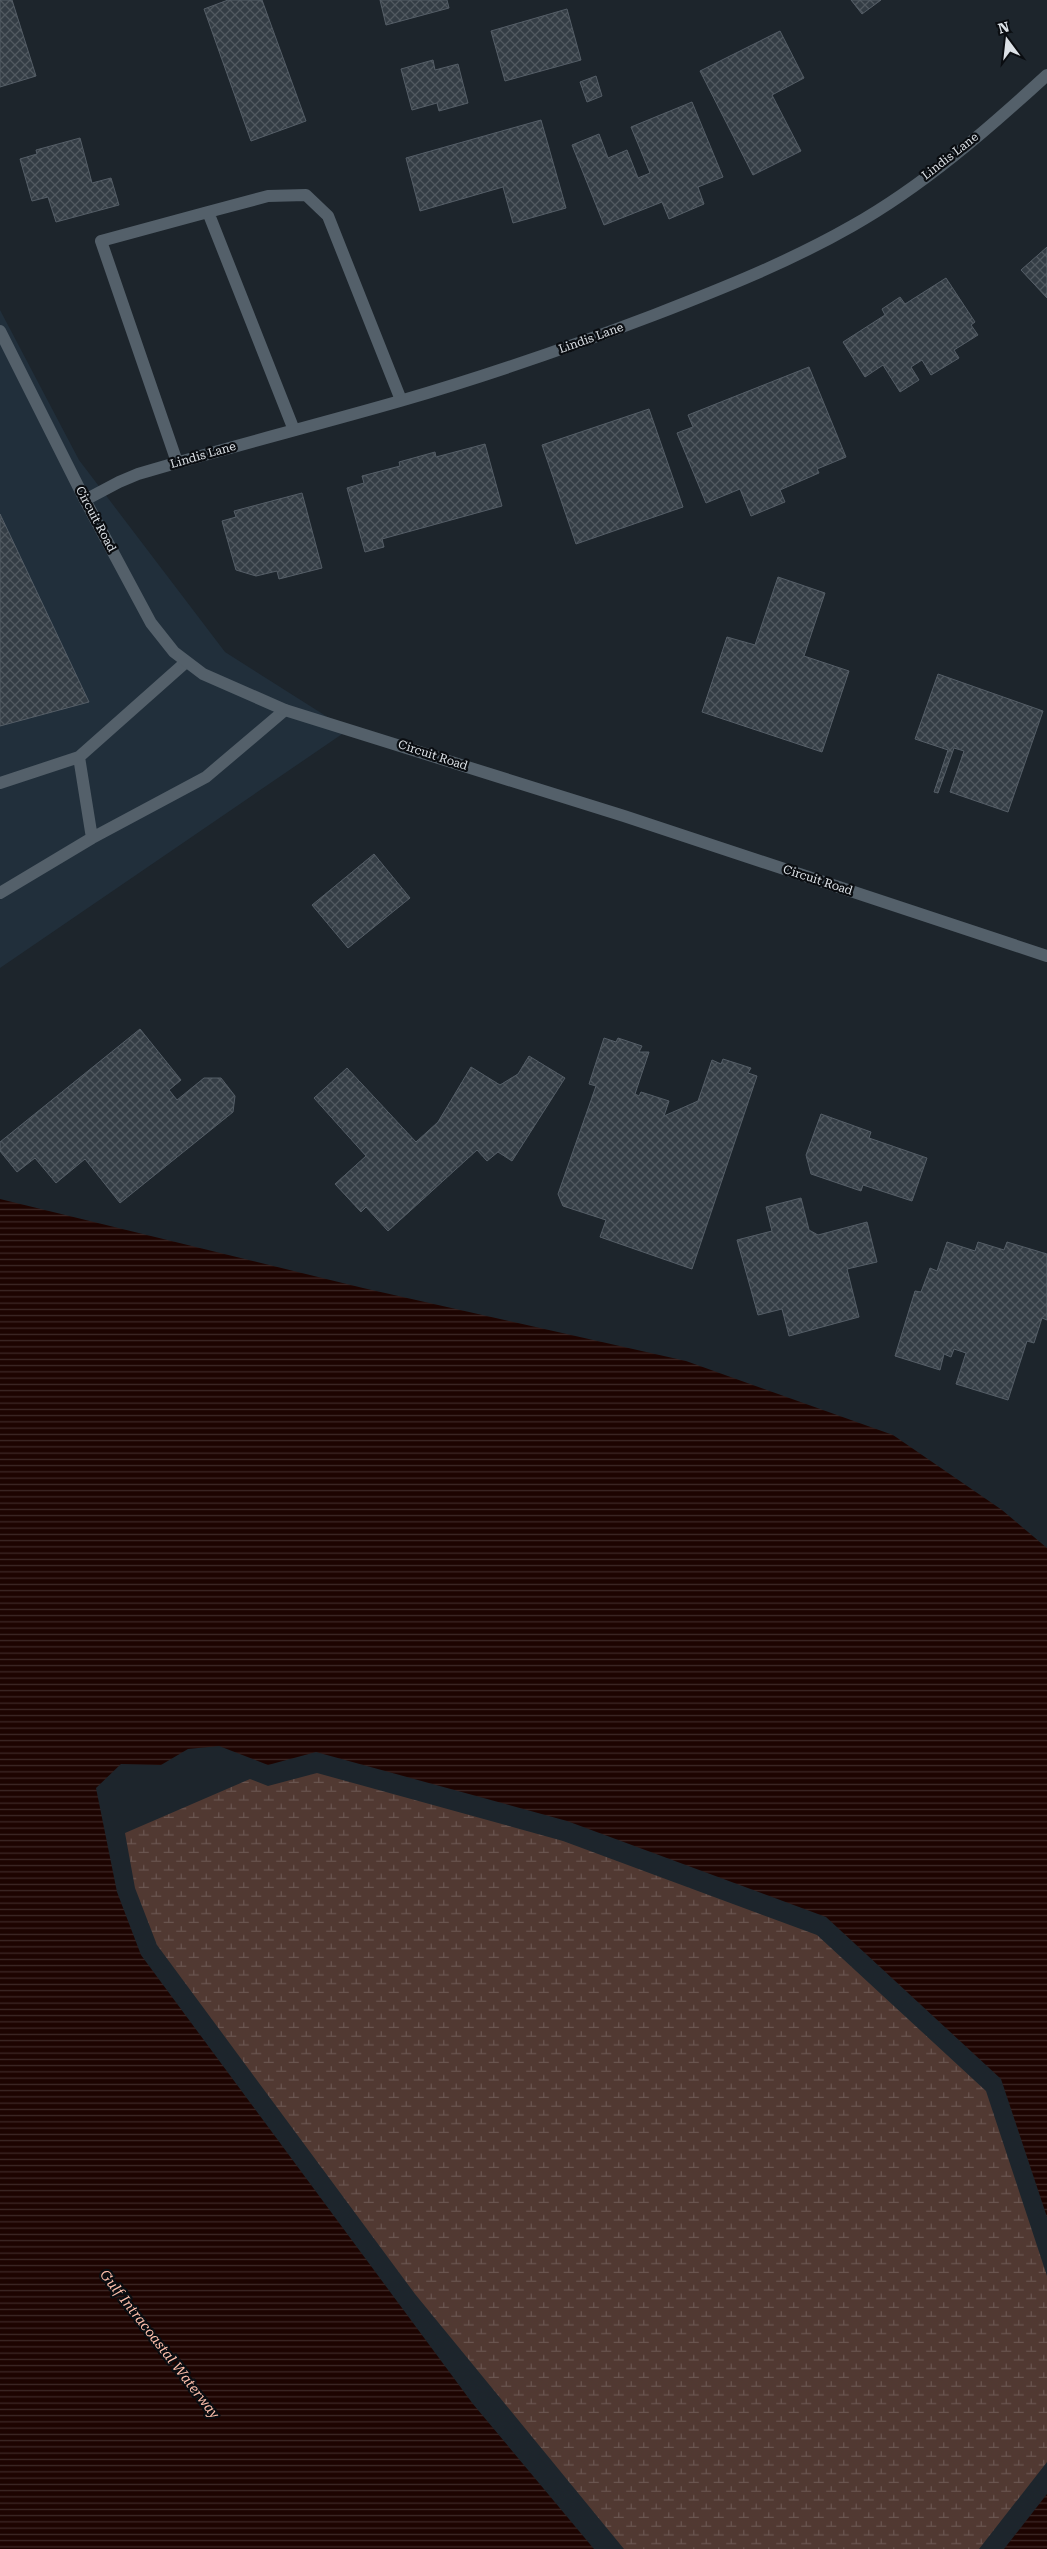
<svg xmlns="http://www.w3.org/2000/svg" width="1047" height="2549" font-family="'Roboto Serif',serif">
<defs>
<pattern id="wetland-marsh" width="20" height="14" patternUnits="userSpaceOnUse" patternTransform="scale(1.25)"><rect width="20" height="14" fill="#513932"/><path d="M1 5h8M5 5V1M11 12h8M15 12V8" fill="none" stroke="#6a5550"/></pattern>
<pattern id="water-rules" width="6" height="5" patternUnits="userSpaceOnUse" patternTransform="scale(1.25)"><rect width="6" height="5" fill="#1d0401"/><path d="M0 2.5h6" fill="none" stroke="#3d2826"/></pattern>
<pattern id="building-cross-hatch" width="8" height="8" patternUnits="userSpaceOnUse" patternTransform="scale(1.25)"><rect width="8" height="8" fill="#343d45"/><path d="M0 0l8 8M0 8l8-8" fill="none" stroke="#515960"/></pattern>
</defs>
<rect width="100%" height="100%" fill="#1d252c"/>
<path fill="#212f3b" d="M0 310 79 460 225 652 348 730 0 968Z"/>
<path fill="url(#wetland-marsh)" d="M317 1773 563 1841 817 1935 986 2091 1047 2276V2462L979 2549H624L415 2294 157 1945 135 1888 125 1833 250 1779 268 1786Z"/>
<path fill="url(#water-rules)" d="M0 1199 363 1288 686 1361 893 1435 1002 1510 1047 1548V2217L1001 2079 826 1917 567 1821 316 1752 268 1765 219 1746 188 1749 161 1765 121 1764 96 1788 117 1892 141 1955 473 2404 594 2549H0Z
M1047 2494V2549H1004Z"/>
<path fill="url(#building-cross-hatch)" stroke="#555e67" d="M0 0H12L36 76 0 87Z
M228 0H262L306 121 251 141 204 9Z
M380 0H447L449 8 386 25Z
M851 0H881L862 14Z
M567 9 581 60 505 81 491 31Z
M780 31 804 78 772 95 801 151 753 175 700 71Z
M433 60 435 70 458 64 468 103 439 111 437 103 412 110 401 69Z
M596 76 602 96 587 102 580 82Z
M692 102 723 177 698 187 704 204 669 219 662 202 604 225 572 145 599 134 608 158 627 150 638 178 650 173 631 127Z
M541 120 566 208 513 223 503 187 420 211 406 158Z
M80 138 92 183 111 178 119 205 56 222 48 197 32 201 20 159 37 154 36 150Z
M1047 247V298L1021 270Z
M946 278 975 322 971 325 978 335 954 350 959 358 931 375 922 360 911 367 919 380 900 392 883 365 865 377 843 342 885 315 882 309 900 297 905 304Z
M809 367 846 457 817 469 819 473 780 490 785 502 751 516 740 489 706 503 677 433 693 427 688 415Z
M649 409 683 507 576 544 542 445Z
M485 444 502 506 382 539 384 547 365 552 347 488 364 483 362 476 400 466 399 462 435 452 436 457Z
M302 493 322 568 279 579 277 571 256 576 236 570 222 521 236 517 234 511Z
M0 514 89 702 0 726Z
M778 577 825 593 804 656 849 671 822 752 702 712 727 637 755 645Z
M938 674 1043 711 1008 812 950 792 964 751 954 748 938 793 934 792 948 750 915 739Z
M374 854 410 898 348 948 312 905Z
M140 1029 181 1080 169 1090 177 1100 204 1078H221L235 1096 233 1112 120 1203 85 1159 56 1183 35 1158 17 1172 0 1151V1142Z
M604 1038 616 1042 618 1038 642 1046 639 1052H649L635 1094 639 1096 641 1092 669 1101 664 1116 698 1101 712 1060 721 1064 723 1059 751 1068 748 1073 757 1076 692 1269 600 1237 606 1220 563 1206 558 1194 596 1086 589 1084Z
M529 1056 565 1078 512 1161 498 1152 487 1161 477 1150 388 1231 366 1207 361 1212 335 1184 366 1156 314 1098 347 1068 416 1142 438 1122 471 1067 500 1085 518 1074Z
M821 1114 871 1132 869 1138 927 1158 912 1201 863 1185 861 1191 811 1174 806 1155Z
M801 1198 809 1230 818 1235 867 1222 877 1262 847 1269 859 1317 789 1336 782 1309 758 1315 737 1240 772 1231 766 1207Z
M947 1242 975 1251 978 1242 1004 1250 1007 1242 1047 1254V1320L1042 1318 1034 1343 1027 1341 1008 1400 956 1384 966 1353 954 1349 951 1357 944 1354 940 1370 895 1356 915 1291 921 1292 930 1268 937 1271Z"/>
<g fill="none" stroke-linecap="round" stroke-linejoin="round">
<path stroke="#54606a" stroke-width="12" d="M208 212 268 196 306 195 328 216 401 400
M177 462 101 241 208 212 294 430
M79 757 92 838
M0 783 79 757 186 662
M0 893 92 838 206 777 285 710"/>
<path stroke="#54606a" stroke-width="12" d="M0 331 85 500 151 623 174 652 203 674 285 710 624 816 1047 956
M85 500 119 482 138 474C225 448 313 426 400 401 486 376 570 347 654 315 721 289 789 262 852 226 923 186 987 130 1047 75"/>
</g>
<g text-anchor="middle" stroke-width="4.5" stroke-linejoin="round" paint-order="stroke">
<g font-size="12" fill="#dde2e7" stroke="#0a0d11">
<text transform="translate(950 156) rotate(-38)" y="4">Lindis Lane</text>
<text transform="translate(591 338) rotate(-20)" y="4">Lindis Lane</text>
<text transform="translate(203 455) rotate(-16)" y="4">Lindis Lane</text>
<text transform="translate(96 519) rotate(62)" y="4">Circuit Road</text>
<text transform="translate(433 755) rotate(18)" y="4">Circuit Road</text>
<text transform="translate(818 880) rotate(18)" y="4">Circuit Road</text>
</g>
<g font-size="14" font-style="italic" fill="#febfab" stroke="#0a0d11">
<text transform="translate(160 2344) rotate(52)" y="5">Gulf Intracoastal Waterway</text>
</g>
</g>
<g transform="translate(1007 40) rotate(345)" stroke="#0a0d11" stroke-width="4" paint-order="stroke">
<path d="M0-4L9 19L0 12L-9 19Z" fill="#dde2e7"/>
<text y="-8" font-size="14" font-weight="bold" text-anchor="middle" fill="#dde2e7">N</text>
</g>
</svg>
